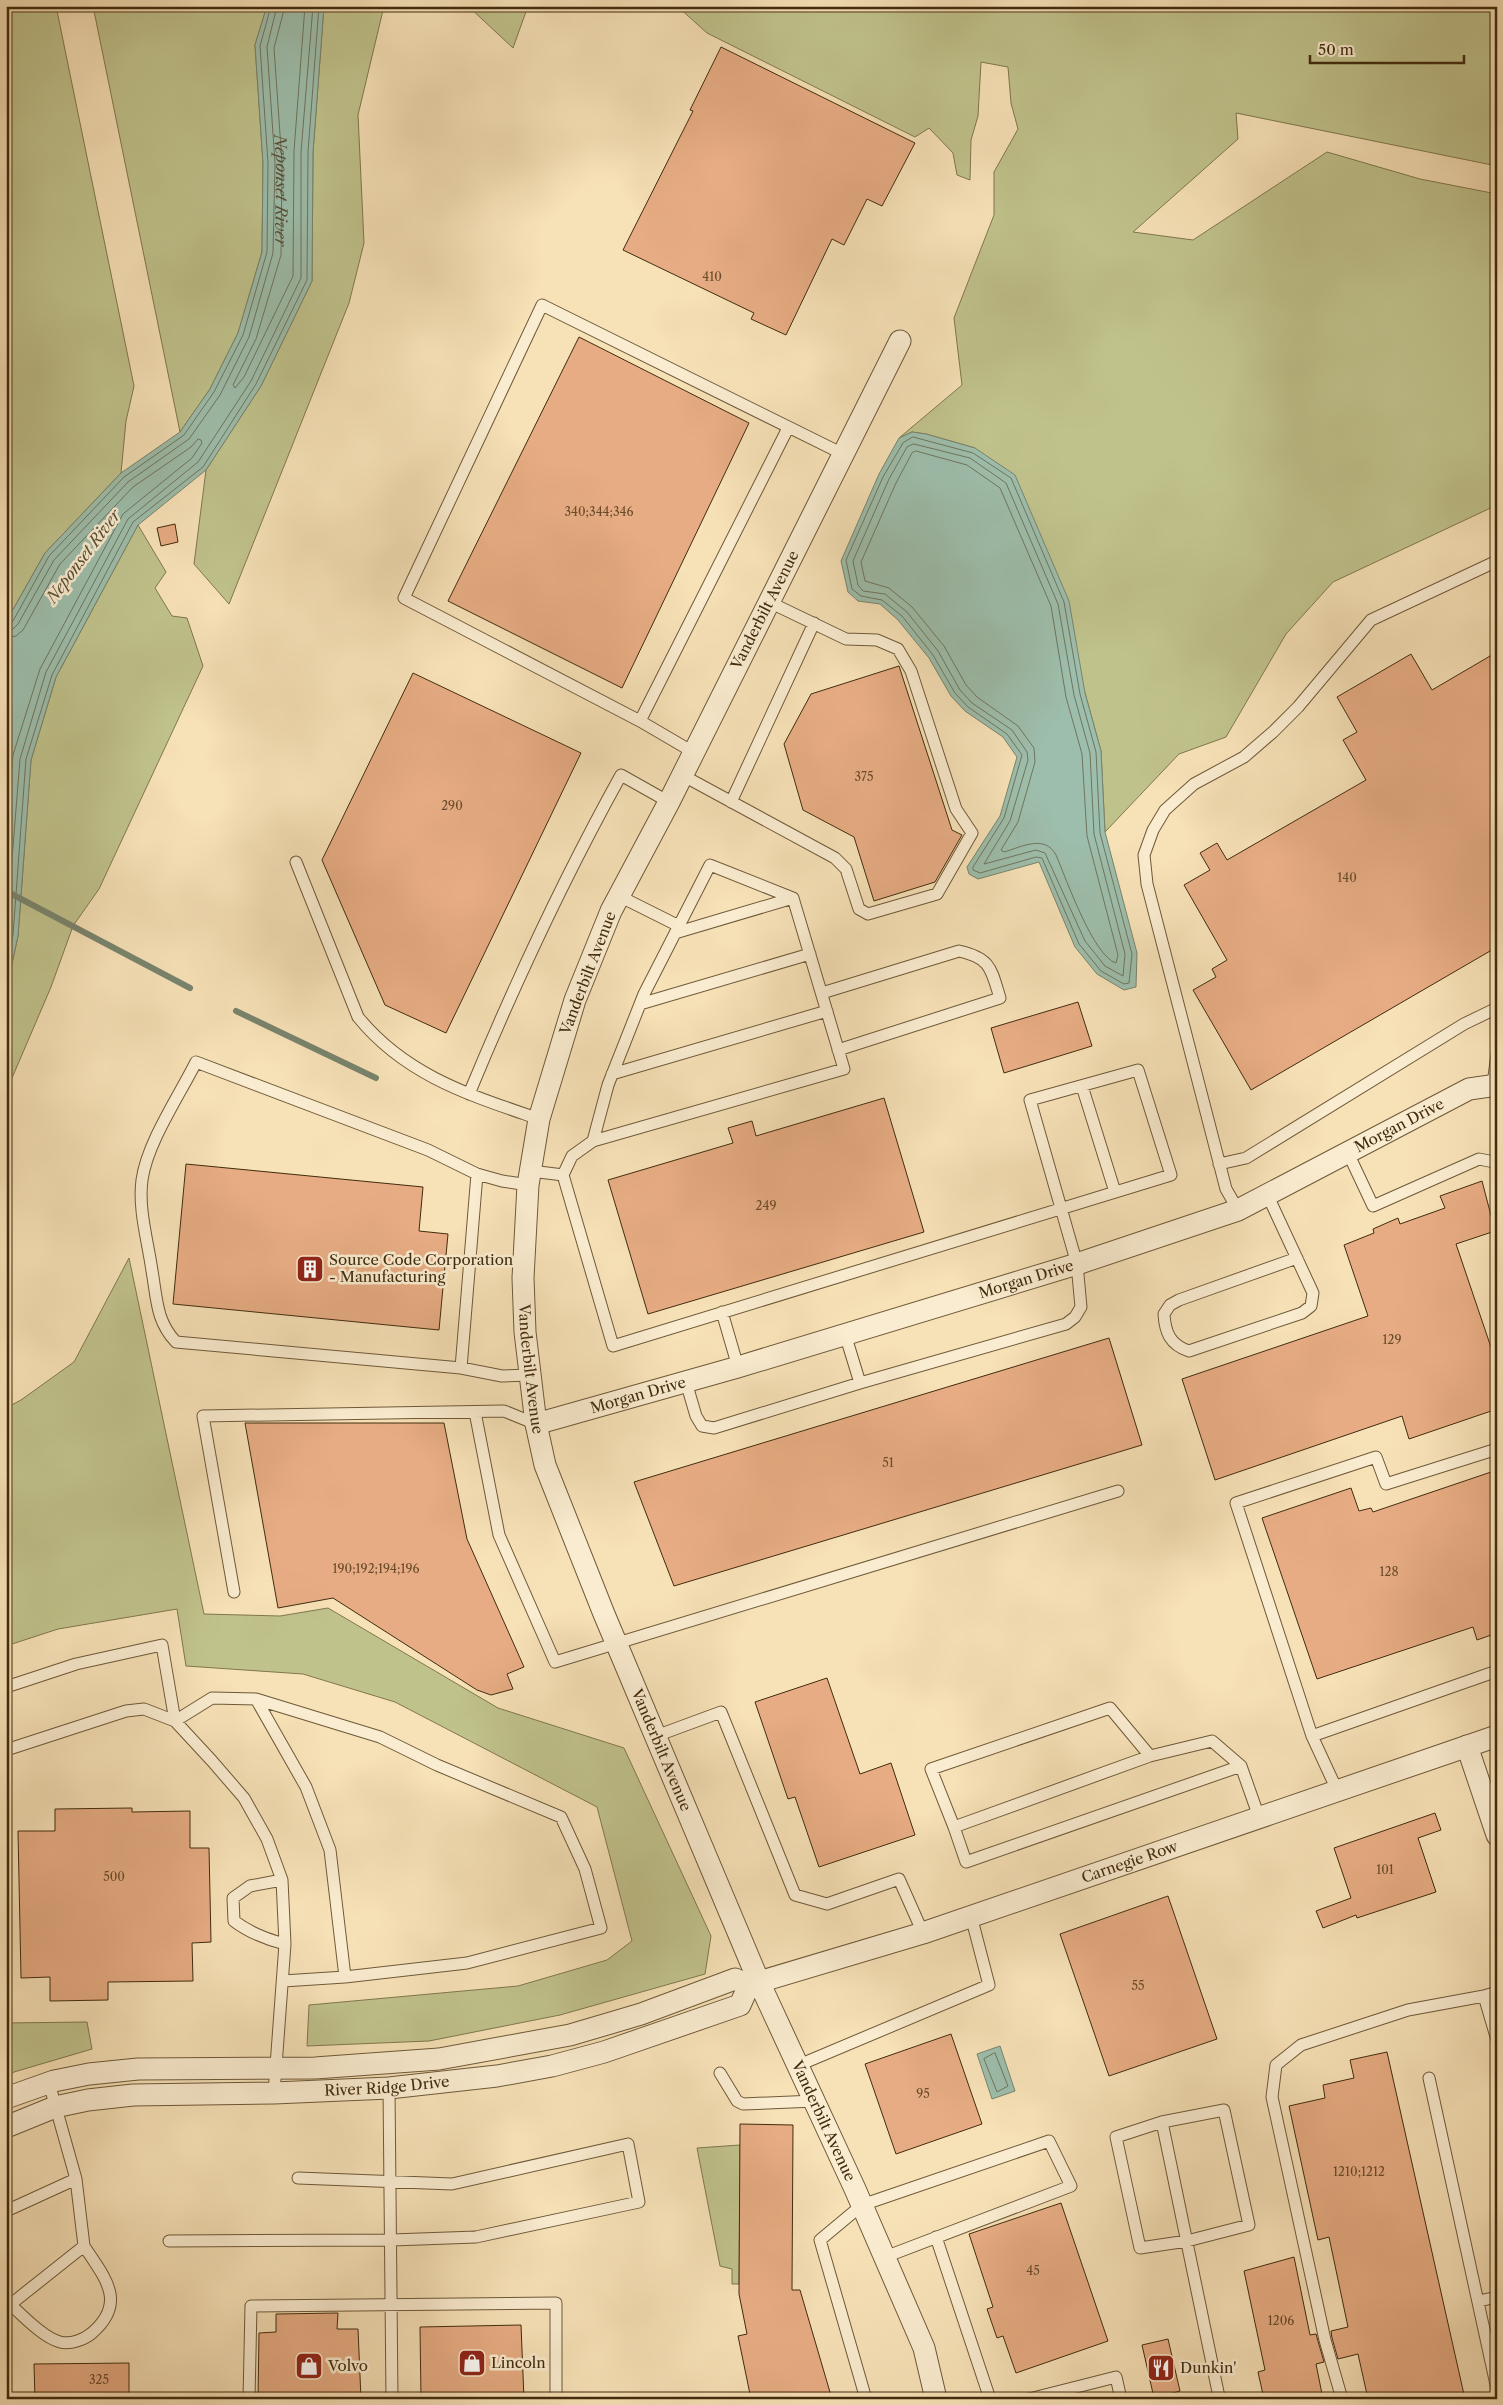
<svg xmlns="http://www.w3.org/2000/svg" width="1503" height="2405" font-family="'Libre Caslon Text',serif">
<rect width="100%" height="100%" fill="#f7e1b7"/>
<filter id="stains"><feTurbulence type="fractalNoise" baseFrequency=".004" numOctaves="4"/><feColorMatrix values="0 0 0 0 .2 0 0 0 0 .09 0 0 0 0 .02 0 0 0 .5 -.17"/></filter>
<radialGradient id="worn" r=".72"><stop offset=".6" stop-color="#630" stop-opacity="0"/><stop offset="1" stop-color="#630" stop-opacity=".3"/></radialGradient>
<path fill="#c0c28c" stroke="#80774d" d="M6 6H56L134 386 126 421 121 473 45 553 6 622Z
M93 6H267L255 45 263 163 262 252 238 333 210 389 180 432Z
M324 6H384L358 115 364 243 349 303 229 604 194 564 206 470 261 386 312 281 313 152Z
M468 6H528L513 48Z
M677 6H1497V166L1236 113 1238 139 1133 232 1193 240 1327 152 1420 179 1497 194V505L1333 582 1286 634 1226 737 1179 754 1105 832 1101 751 1085 693 975 448 926 434 912 432 899 438 962 385 954 318 994 215V172L1018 129 1011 103 1008 67 981 62 978 116 971 140 970 180 957 175 953 153 929 128 915 137 707 33Z
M138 525 166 572 155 588 172 616 187 618 203 666 99 889 73 926 51 987 6 1092V991L18 936 31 760 56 677Z
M129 1258 204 1614 280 1616 328 1608 498 1708 624 1748 711 1936 705 1974 560 2015 429 2041 307 2046 309 2005 518 1986 607 1960 632 1941 597 1807 395 1702 303 1674 186 1666 177 1609 58 1629 6 1646V1408L21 1400 74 1362Z
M87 2022 92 2049 14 2072 6 2077V2023Z
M740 2145 739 2284H732V2269L720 2266 697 2148Z"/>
<path fill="#9dbeac" stroke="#78846d" d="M267 6H324L313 152 312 281 261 386 206 470 138 525 56 677 31 760 18 936 6 991V622L45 553 121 473 180 432 210 389 238 333 262 252 263 163 255 45Z
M912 432 926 434 975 448 1015 475 1069 601 1085 693 1101 751 1105 832 1137 953 1136 987 1124 990 1097 974 1075 947 1039 862 978 879 969 874 967 867 1000 816 1017 757 1003 737 965 711 951 696 929 658 898 620 880 604 858 601 848 592 841 561 879 474 899 438Z
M1000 2046 1015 2091 992 2099 977 2054Z"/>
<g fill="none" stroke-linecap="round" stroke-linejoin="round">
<g stroke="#6f755d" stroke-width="1">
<path id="s1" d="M285 6 274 48 282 163 281 255 256 339 233 385 235 388 244 377 293 276 294 151 305 6"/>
<path d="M913 437 973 453 1011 478 1064 602 1080 694 1096 752 1100 833 1132 954 1129 983 1124 984 1101 971 1079 944 1042 858 1036 857 980 873 973 870V867L1004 818 1022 755 1007 734 968 707 955 693 933 655 902 616 882 600 861 596 852 589 846 560 883 477 903 443Z"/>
<path d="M914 444 970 458 1006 483 1058 604 1074 695 1090 753 1094 834 1125 954 1123 976 1105 966 1085 941 1045 853 1036 850 984 864 1010 821 1028 760 1027 752 1012 730 972 703 960 690 938 651 907 612 885 594 863 591 858 585 853 561 889 479 907 447Z"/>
<path d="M916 451 967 465 1000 488 1051 606 1066 697 1082 754 1087 836 1118 955 1116 963C1093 956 1066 878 1056 855 1045 834 1021 847 1004 852L1001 850 1018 822 1035 762 1034 748 1018 726 977 697 966 685 944 646 912 607 889 588 865 581 861 562 896 483 912 453Z"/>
<path d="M6 624 13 621 49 556 124 477 184 435 214 392 243 335 267 252 268 163 260 46 271 6"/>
<path d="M6 630 13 629 18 624 54 560 128 482 189 439 220 395 249 337 273 253 275 163 267 47 277 6"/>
<path d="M6 638 16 636 23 630 60 564 133 487 191 447 198 439 201 440 202 443 192 458 123 514 40 669 13 755 6 835"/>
<path d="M6 935 20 759 46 672 128 519 198 462 251 381 301 278V152L313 6"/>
<path d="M6 966 13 935 26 759 52 675 133 522 203 467 256 384 307 280 308 152 319 6"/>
<path d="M995 2053 1008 2086 997 2092 984 2059Z"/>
</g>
<path stroke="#78846d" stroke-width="6" d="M6 891 190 988
M236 1011 376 1078"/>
</g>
<path fill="#e7ac83" stroke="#412c0e" d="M721 47 915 143 882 206 867 199 844 245 832 239 786 335 751 319 754 313 623 250 693 111 690 110Z
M579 337 749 423 622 688 448 601Z
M175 524 178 542 161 546 157 528Z
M1497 652V947L1251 1090 1193 990 1216 977 1212 969 1227 960 1184 885 1210 870 1200 853 1217 843 1227 860 1366 780 1343 740 1357 732 1337 697 1411 654 1432 690Z
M899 666 952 830 962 835 935 882 874 901 854 837 803 810 784 744 811 694Z
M413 673 581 753 446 1033 385 1005 322 860Z
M1078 1002 1092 1046 1004 1073 991 1028Z
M884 1098 924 1232 648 1314 608 1180 733 1143 728 1128 752 1121 756 1136Z
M186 1164 423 1187 419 1231 448 1234 439 1330 173 1304Z
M1482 1181 1495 1231 1456 1244 1497 1365V1409L1409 1439 1402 1416 1215 1480 1182 1379 1368 1316 1344 1245 1374 1233 1373 1229 1398 1218 1400 1224 1445 1208 1440 1196Z
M1109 1338 1142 1445 674 1586 634 1482Z
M245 1423H444L467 1539 524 1667 507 1674 513 1689 491 1695 477 1690 333 1598 278 1608Z
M1497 1470V1633L1477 1640 1473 1627 1317 1679 1262 1518 1351 1488 1359 1511 1371 1508 1373 1512Z
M827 1678 860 1774 891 1763 915 1835 819 1867 795 1797 788 1799 755 1702Z
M132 1808V1812L190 1811V1848H209L211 1942 192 1943 193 1981 108 1982V2000L50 2001V1977L21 1978 18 1831H55V1809Z
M1435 1813 1441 1830 1418 1838 1436 1892 1357 1918 1356 1915 1323 1928 1316 1911 1351 1898 1334 1848Z
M1168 1896 1217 2039 1109 2076 1060 1934Z
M951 2034 982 2124 896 2154 865 2064Z
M1387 2052 1465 2399H1368L1358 2354 1338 2359 1332 2338 1331 2331 1348 2327 1329 2237 1318 2240 1289 2106 1325 2098 1323 2085 1354 2078 1350 2060Z
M740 2124 793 2125 792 2290H800L832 2399H751L738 2336 747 2334 739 2294Z
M1061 2203 1108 2341 1016 2373 1003 2336 997 2338 987 2309 993 2307 969 2234Z
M1294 2257 1310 2335 1316 2334 1324 2362 1316 2364 1323 2399H1264L1258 2372 1265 2370 1244 2271Z
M338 2313 337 2329H358L361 2399H258L259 2333 276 2332V2314Z
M521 2325 524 2399H421L420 2327Z
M1168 2339 1180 2391 1154 2398 1142 2345Z
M129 2363V2399H35L34 2364Z"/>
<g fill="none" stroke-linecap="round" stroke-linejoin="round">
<g stroke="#6e5938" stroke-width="13">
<path id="lane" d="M640 721 788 428
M693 752 640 721 404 598 542 305 843 454
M682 775 835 858 846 869 859 909 868 914 937 894 972 833 956 809 911 671 898 649 877 640 846 639 769 602
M731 802 814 623
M296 862 358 1017C406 1076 470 1095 539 1119
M619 896 679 926
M793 898 710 865 644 994 608 1085 593 1141 572 1156 563 1175 613 1346C799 1289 985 1232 1171 1175L1138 1070 1030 1100 1077 1264 1081 1307 1075 1317 1066 1324 860 1383
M675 933 793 898
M822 993 959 951C991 958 991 969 1000 998L838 1050
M640 1004 810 954
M612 1074 827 1011
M1493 1084 1497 1054
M1082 1086 1115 1192
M469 1094C514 985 564 878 621 775L669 802
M593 1141 844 1069 793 898
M1348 1153 1373 1206 1479 1159 1494 1162 1497 1165
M1219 1164 1246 1158 1464 1024 1497 1008
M531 1171 563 1175
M528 1185 502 1181 477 1174 428 1150 196 1062C179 1096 147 1143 142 1180 138 1209 148 1242 152 1271 157 1299 156 1321 176 1342L461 1368 502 1376 530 1375
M1267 1194 1313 1293 1311 1306 1302 1313 1189 1351C1170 1345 1165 1332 1164 1314L1170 1305 1179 1300 1297 1258
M1238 1210 1226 1189 1147 884 1144 855 1153 830 1165 810 1194 784 1244 757 1273 732 1298 707 1371 620 1497 561
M722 1312 738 1367
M461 1368 477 1174
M686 1382 696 1416 702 1426 714 1428 860 1383 845 1334
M475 1412 499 1535 555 1662 1118 1491
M234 1592 203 1416 504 1411 536 1424
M6 1687 76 1664 162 1645 175 1721 212 1698 256 1699 306 1787 330 1850 345 1977 283 1981
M256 1699 380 1737 437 1765 561 1817 585 1869 601 1928 467 1963 345 1977
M656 1736 721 1712 795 1895 827 1904 899 1879 923 1933
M1312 1736 1497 1671
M6 1750 126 1711 144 1709 175 1721 212 1761 244 1798 267 1839 282 1880 250 1886 233 1898 234 1921C250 1933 265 1939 285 1944L274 2093
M1150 1756 1110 1708 931 1769 954 1827 1150 1756 1212 1741 1241 1766 1259 1817
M1337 1790 1312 1736 1236 1503 1376 1457 1386 1484 1497 1449
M954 1827 966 1862 1241 1766
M282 1880 285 1944
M1497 1992 1484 1996 1497 2040
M799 2065 989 1985 971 1916
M720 2073 737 2101 743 2104 815 2101
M1429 2078 1497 2389
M389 2088 392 2399
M1162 2122 1116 2137 1140 2248 1187 2241 1249 2225 1224 2110 1162 2122 1219 2397 1217 2399
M6 2211 76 2179
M936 2237 990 2399
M169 2241 392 2240 476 2237 639 2202 628 2144 452 2184 298 2178
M1479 2301 1497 2297
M11 2305C23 2316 44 2338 60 2342 71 2345 85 2339 92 2333 128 2302 104 2277 84 2246
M6 2308 84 2246 76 2179 49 2083
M249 2399 251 2306 556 2303V2399
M866 2399 820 2240 862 2205 1049 2141 1071 2186 885 2257
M1029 2399 1116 2377 1121 2399
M1342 2399 1325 2340 1272 2097 1276 2065 1301 2045 1408 2010 1484 1996"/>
</g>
<g stroke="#6e5938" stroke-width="23">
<g id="street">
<path id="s2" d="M900 341 669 802 611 911 575 1000 539 1119 528 1185 523 1278 525 1332 536 1424 545 1465 604 1614 759 1982 855 2189 924 2348 936 2399"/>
<path id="s3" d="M536 1424 738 1367 1077 1264 1238 1210 1469 1089 1497 1085"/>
<path d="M1467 1746 1497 1835"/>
<path id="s4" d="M6 2098 54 2081 89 2074 138 2069 315 2068 439 2059 570 2035 641 2014 735 1979 749 1985 923 1933 1497 1736"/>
<path id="s5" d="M6 2127 55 2107 88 2100 133 2095 274 2093 389 2088 497 2076 552 2066 604 2052 740 2005 749 1985"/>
</g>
</g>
<use href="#lane" stroke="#faecd0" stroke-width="11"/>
<use href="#street" stroke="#faecd0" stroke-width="21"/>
</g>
<defs>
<g id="building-square" transform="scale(1.4375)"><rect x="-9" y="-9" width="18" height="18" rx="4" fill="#8f2418" stroke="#faecd0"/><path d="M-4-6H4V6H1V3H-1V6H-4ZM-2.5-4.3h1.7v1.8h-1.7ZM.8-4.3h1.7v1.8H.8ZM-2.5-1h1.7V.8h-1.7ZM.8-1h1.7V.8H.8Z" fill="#fff"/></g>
<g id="shop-square" transform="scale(1.4375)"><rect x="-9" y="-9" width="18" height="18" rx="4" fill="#8f2418" stroke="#faecd0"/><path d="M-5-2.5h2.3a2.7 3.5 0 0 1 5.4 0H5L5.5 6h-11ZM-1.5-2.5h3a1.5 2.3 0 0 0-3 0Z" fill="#fff"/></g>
<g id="restaurant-square" transform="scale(1.4375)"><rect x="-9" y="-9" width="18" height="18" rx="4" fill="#8f2418" stroke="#faecd0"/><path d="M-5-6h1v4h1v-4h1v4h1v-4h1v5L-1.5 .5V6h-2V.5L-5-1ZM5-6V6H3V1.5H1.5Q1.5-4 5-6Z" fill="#fff"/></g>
</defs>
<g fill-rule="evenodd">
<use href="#building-square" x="310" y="1269"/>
<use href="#shop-square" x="472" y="2363"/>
<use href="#shop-square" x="309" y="2366"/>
<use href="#restaurant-square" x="1161" y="2368"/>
</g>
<g text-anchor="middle" stroke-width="5" stroke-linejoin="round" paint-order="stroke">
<g font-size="12" fill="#6a4c2b">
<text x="712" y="281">410</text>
<text x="599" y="516">340;344;346</text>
<text x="864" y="781">375</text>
<text x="452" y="810">290</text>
<text x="1347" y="882">140</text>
<text x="766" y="1210">249</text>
<text x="1392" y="1344">129</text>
<text x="888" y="1467">51</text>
<text x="376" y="1573">190;192;194;196</text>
<text x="1389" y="1576">128</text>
<text x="1385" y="1874">101</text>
<text x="114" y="1881">500</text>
<text x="1138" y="1990">55</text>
<text x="923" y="2098">95</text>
<text x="1359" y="2176">1210;1212</text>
<text x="1033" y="2275">45</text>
<text x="1281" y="2325">1206</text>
<text x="99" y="2384">325</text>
</g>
<g font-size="15" fill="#412c0e" stroke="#faecd0">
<text transform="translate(765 610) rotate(-63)" y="5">Vanderbilt Avenue</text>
<text transform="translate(588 973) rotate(-69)" y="5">Vanderbilt Avenue</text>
<text dy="5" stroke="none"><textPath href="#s3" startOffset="916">Morgan Drive</textPath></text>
<text dy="5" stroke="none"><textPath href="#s3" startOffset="511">Morgan Drive</textPath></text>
<text dy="5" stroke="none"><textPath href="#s2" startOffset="1111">Vanderbilt Avenue</textPath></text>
<text dy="5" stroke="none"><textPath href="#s3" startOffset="106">Morgan Drive</textPath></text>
<text dy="5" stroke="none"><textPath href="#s2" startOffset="1516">Vanderbilt Avenue</textPath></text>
<text dy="5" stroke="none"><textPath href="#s4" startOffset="1160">Carnegie Row</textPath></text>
<text dy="5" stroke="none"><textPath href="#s5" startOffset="386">River Ridge Drive</textPath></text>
<text dy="5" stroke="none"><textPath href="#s2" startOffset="1921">Vanderbilt Avenue</textPath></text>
</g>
<g font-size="15" fill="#412c0e" stroke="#faecd0" text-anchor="start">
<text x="329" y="1265">Source Code Corporation<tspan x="329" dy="17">- Manufacturing</tspan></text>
<text x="491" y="2368">Lincoln</text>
<text x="328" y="2371">Volvo</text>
<text x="1180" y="2373">Dunkin'</text>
</g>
<g font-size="16" font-style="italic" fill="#585036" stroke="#faecd0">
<text dy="6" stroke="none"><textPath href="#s1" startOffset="186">Neponset River</textPath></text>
<text transform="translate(83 556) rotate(-53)" y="6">Neponset River</text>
</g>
</g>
<rect width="1503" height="2405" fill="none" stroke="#f7e1b7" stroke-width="25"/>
<rect x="8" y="8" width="1488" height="2390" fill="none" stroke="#412c0e" stroke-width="2.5"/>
<rect x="12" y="12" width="1478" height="2380" fill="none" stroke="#412c0e"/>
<path d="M1310 55v8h154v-8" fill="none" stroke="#412c0e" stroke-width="2.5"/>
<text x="1318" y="55" font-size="15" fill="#412c0e" stroke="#faecd0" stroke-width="4" paint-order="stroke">50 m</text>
<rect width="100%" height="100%" filter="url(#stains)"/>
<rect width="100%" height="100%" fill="url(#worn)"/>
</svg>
